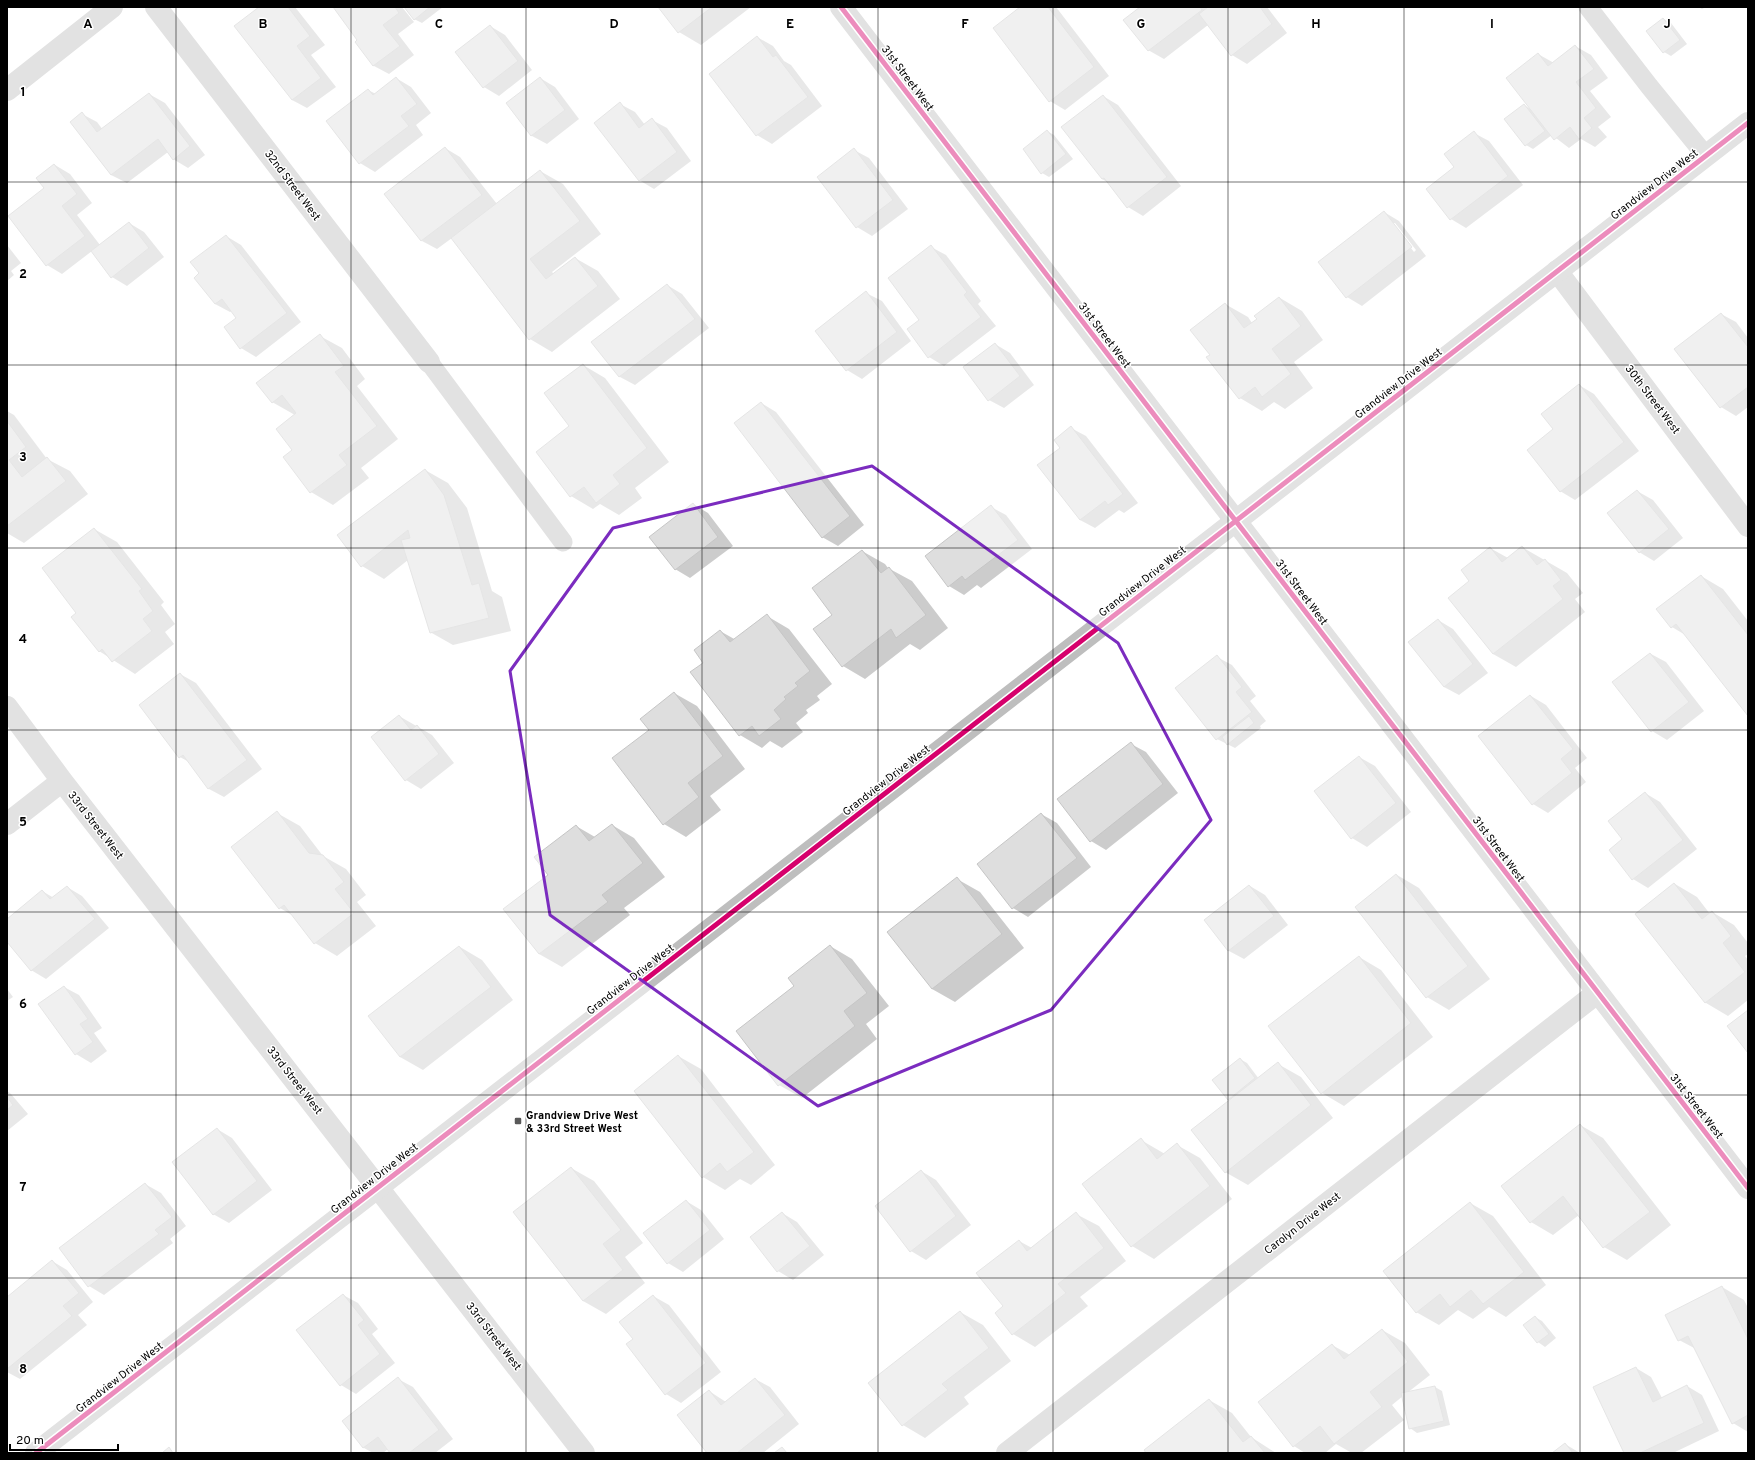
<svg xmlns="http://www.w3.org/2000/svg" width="1755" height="1460" font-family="Overpass,sans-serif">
<rect width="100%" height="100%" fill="#fff"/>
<path fill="#0003" fill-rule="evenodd" d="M260 7H295L325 45 311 55 336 87 307 108 292 100Z
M334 7H402L414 22 398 34 414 55 389 74 374 66 356 42 359 40Z
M405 7H443L422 23 414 19Z
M659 7H751L701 45 679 32Z
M1022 7H1056L1109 76 1065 110 1050 101Z
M1142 7H1267L1287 33 1247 64 1232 55 1208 25 1164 59 1148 50Z
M1698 7H1706L1702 9Z
M1663 19 1671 23 1687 44 1671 56 1664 52Z
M490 26 505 35 532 70 499 96 484 87 456 52Z
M757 37 773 46 784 61 791 65 822 106 772 144 757 135Z
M1575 46 1591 55 1608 78 1590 91 1611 117 1598 127 1607 137 1595 147 1581 139 1569 148 1552 135 1533 149 1526 145 1524 105 1532 110 1538 54 1554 63Z
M396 78 411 87 431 113 416 125 423 135 375 172 360 163 368 90 376 94Z
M540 78 555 87 579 119 547 144 532 136 507 103Z
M149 94 165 103 205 155 188 168 173 159 168 152 127 183 111 175 71 122 82 114 97 122 103 130Z
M1103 96 1118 105 1181 186 1143 216 1128 207 1109 183 1102 179Z
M620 104 635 112 645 125 652 120 667 128 691 161 654 189 639 180Z
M1047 131 1054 135 1073 159 1049 177 1042 173Z
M1474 133 1489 141 1523 185 1466 228 1451 219 1455 167Z
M445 148 460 157 497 204 540 171 563 184 601 234 552 272 554 274 575 258 598 271 620 299 552 352 530 339 452 238 437 249 422 241Z
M854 150 869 158 908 209 872 236 857 227Z
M55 165 70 174 92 203 77 215 100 245 129 223 144 232 164 257 127 286 112 277 92 251 62 274 47 265 45 189Z
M1384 212 1399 221 1426 256 1362 306 1347 297ZM1392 223H1395L1416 250 1414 252Z
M226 236 241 245 301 322 256 357 241 348 237 318 232 311 230 312 215 304 200 274Z
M7 245 21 263 11 271 14 275 7 281Z
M931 247 946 255 981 301 978 304 996 326 944 366 929 357 920 320Z
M667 285 682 294 709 328 635 385 620 377 593 342Z
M866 293 882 301 911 341 862 379 847 370Z
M1280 298 1302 311 1323 340 1294 362 1313 388 1285 409 1274 402 1262 411 1240 398 1211 355 1225 304 1248 317 1252 323Z
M1721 314 1736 322 1748 338V407L1736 416 1721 407 1676 349Z
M320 336 342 348 365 379 357 386 398 439 361 468 369 478 333 505 311 492 295 415 272 402Z
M995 344 1010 353 1034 385 1004 408 989 400Z
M583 365 605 378 669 462 635 488 642 498 619 515 600 504 593 509 571 496V426Z
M1579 385 1594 394 1639 451 1575 500 1560 491Z
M761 403 776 412 864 525 838 546 822 537Z
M7 411 14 415 47 459 70 471 88 494 24 543 7 533Z
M1071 428 1086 436 1138 503 1124 513 1119 510 1095 528 1080 520 1061 448Z
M425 470 448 483 467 508 492 591 502 597 511 631 453 645 430 632 408 560 384 579 362 566Z
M1637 491 1653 500 1683 538 1654 561 1639 552Z
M693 504 708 513 733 546 690 578 675 569Z
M991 507 1006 515 1032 549 981 588 977 585 964 595 949 586Z
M94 529 117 542 164 602 161 605 175 624 165 632 174 644 135 674 99 651 78 613Z
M1522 547 1567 573 1583 593 1575 599 1585 612 1516 667 1493 654 1471 582 1490 548 1508 558Z
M862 551 885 564 888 568 912 581 948 628 920 650 910 644 865 679 843 666 833 615Z
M1701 576 1723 589 1748 621V714L1687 636 1672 627Z
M767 616 789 629 832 684 817 696 820 700 806 710 808 713 796 723 803 732 782 748 770 741 762 748 740 735 704 663 720 631 736 640Z
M1438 620 1453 629 1488 673 1459 695 1444 687Z
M1651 654 1666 662 1704 711 1667 740 1652 731 1614 682Z
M1217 657 1232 665 1256 696 1250 701 1266 721 1260 726 1261 728 1235 748 1217 739Z
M180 674 196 683 262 769 224 797 209 789 189 762 180 757Z
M674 693 697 706 745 769 710 796 721 810 686 837 664 824 650 730Z
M1531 696 1546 705 1587 758 1575 768 1586 782 1548 813 1533 804Z
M399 716 432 735 454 763 421 789 406 780Z
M1131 744 1146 752 1178 793 1106 850 1091 841Z
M1359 757 1375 766 1411 812 1367 847 1352 838Z
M1645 793 1660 802 1697 849 1648 888 1633 879Z
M277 813 300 826 323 856 346 869 366 895 357 902 376 926 337 956 315 943 295 917 280 908 232 847Z
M1041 814 1057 823 1091 867 1028 917 1013 908Z
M612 825 634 838 665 877 624 908 630 915 562 967 539 954 505 909 549 875 576 826 595 837Z
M1397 875 1419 888 1490 979 1449 1010 1427 997 1356 907Z
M957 879 980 892 1024 948 955 1002 932 989Z
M1675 884 1697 897 1710 914 1712 912 1734 925 1748 943V954L1745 956 1748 960V1000L1728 1016 1706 1003 1636 914Z
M1250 886 1265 895 1288 925 1244 959 1229 951 1205 920Z
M67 887 82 896 109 928 46 979 31 970 7 941V920L42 891 54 898Z
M830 946 852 959 889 1006 866 1024 877 1039 802 1098 779 1085 795 986Z
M460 947 482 960 513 1000 423 1070 400 1057Z
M1359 957 1381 970 1433 1037 1344 1106 1322 1093Z
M64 987 79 995 102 1028 94 1033 107 1051 91 1063 76 1054Z
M7 989 13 997 7 1001Z
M678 1056 701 1069 775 1165 751 1185 740 1179 725 1190 703 1177Z
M1240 1059 1247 1063 1259 1079 1278 1064 1301 1077 1333 1118 1248 1185 1225 1172 1231 1100 1229 1099Z
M7 1091 11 1094 28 1114 7 1131Z
M1580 1125 1603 1138 1671 1225 1627 1260 1604 1247 1579 1215 1553 1235 1531 1222Z
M217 1129 232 1138 272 1190 229 1223 213 1214Z
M1141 1140 1165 1154 1177 1145 1200 1158 1232 1199 1154 1259 1132 1246Z
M571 1168 594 1181 643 1243 625 1257 645 1283 606 1314 583 1301Z
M921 1171 936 1180 971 1225 926 1260 911 1251Z
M145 1184 161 1193 186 1226 170 1239 173 1243 104 1295 89 1286Z
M686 1201 701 1210 724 1239 683 1272 668 1263Z
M1470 1203 1493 1216 1546 1285 1506 1317 1489 1307 1473 1319 1458 1310 1439 1325 1416 1312Z
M782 1213 797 1222 824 1255 793 1280 778 1271Z
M1076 1214 1099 1226 1126 1261 1080 1297 1088 1306 1035 1347 1013 1334 1004 1306 1019 1241 1032 1248Z
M52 1261 67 1270 93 1302 78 1315 87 1325 20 1379 7 1372V1298Z
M1722 1287 1744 1300 1748 1308V1432L1733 1423 1696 1349 1679 1340Z
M343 1295 358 1303 378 1329 372 1334 395 1363 356 1394 341 1385Z
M653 1296 669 1305 721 1372 681 1403 666 1394 634 1339Z
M960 1312 983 1325 1011 1361 964 1397 969 1404 925 1438 903 1425Z
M1535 1317 1542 1321 1556 1338 1545 1347 1538 1342 1524 1325Z
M1382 1330 1405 1343 1430 1375 1407 1393 1435 1387 1442 1391 1450 1425 1417 1433 1410 1428 1403 1396 1392 1405 1404 1420 1361 1453H1352L1336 1444 1325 1453H1305L1294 1446 1259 1402 1332 1345 1350 1355Z
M1636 1368 1651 1377 1662 1398 1687 1386 1702 1395 1719 1431 1673 1453H1625Z
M398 1379 413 1387 453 1439 435 1453H392L388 1449 383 1453H373L364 1448 343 1421Z
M755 1379 770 1387 799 1424 763 1453H708L709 1391 726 1402Z
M1209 1400 1232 1413 1251 1437 1276 1453H1148Z
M1565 1444 1580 1453H1554Z"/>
<path fill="#dedede" stroke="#c6c6c6" d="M259 7H288L310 36 297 46 321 78 292 100 234 26Z
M333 7H395L399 13 383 25 400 46 373 66 355 42 357 40Z
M404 7H430L414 20Z
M658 7H712L678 33Z
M1020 7H1048L1094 67 1049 102 993 28Z
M1140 7H1200L1202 10 1148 51 1123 20Z
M1208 7H1260L1272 24 1231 56 1199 14Z
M1663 18 1680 40 1663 53 1646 31Z
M490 25 518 61 483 88 455 52Z
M757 36 773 57 776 55 808 97 756 136 709 74Z
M1575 45 1594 69 1576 82 1596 108 1584 118 1592 128 1579 139 1570 127 1554 140 1506 78 1538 53 1548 66Z
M396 77 417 104 401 116 409 126 359 164 326 121 368 89 373 95Z
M540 77 565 110 531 136 506 103Z
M149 93 190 146 173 160 158 139 111 175 70 122 82 112 97 132Z
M1103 95 1167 177 1127 208 1104 178 1102 179 1061 127Z
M620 102 639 128 652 118 677 152 639 181 594 123Z
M1524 104 1545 131 1525 146 1504 119Z
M1047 130 1066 154 1041 174 1023 149Z
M1474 131 1508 176 1450 220 1426 189 1454 167 1444 154Z
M445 147 482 195 421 241 384 194Z
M854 148 893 200 856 228 817 177Z
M54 164 77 194 62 206 85 236 46 266 8 216 44 188 36 178Z
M540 170 580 221 530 259 546 279 575 257 598 286 529 340 451 238Z
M1384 211 1412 247 1346 298 1318 262Z
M129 222 149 248 111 278 91 251Z
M226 235 287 313 240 349 224 327 236 318 222 299 215 304 194 278 199 273 190 262Z
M931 245 967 292 964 295 981 317 928 358 907 329 919 320 888 278Z
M667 284 695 319 619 377 591 342Z
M866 291 897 332 846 371 815 331Z
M1279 297 1301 326 1272 349 1291 374 1262 397 1255 387 1239 399 1206 357 1210 355 1190 330 1225 303 1244 328 1257 319 1254 316Z
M1721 313 1748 347V387L1720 408 1674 349Z
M320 334 344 366 335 372 377 426 339 455 347 465 310 493 283 457 292 450 276 429 296 413 282 395 272 403 256 383Z
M995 343 1020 376 988 401 963 367Z
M583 364 647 448 613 475 620 484 596 503 584 487 570 497 536 452 569 426 544 393Z
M1579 384 1624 442 1560 492 1527 450 1553 429 1541 414Z
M761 402 850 516 822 538 734 423Z
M7 421 26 447 9 460 22 477 47 457 66 481 7 526Z
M1071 426 1123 494 1108 505 1105 501 1080 520 1037 465 1060 448 1054 440Z
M425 469 444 495 472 585 479 583 489 618 430 633 401 540 410 538 408 530 361 567 337 535Z
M1637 490 1669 529 1639 553 1607 513Z
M693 503 718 537 675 570 649 537Z
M991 505 1018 540 965 580 962 576 948 587 925 556Z
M94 528 142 589 139 591 153 611 143 619 152 631 112 662 102 649 99 652 71 617 76 613 42 568Z
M1522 546 1537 565 1545 559 1561 580 1553 586 1563 599 1493 654 1448 598 1469 581 1461 570 1490 547 1502 562Z
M862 550 881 573 889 567 926 615 896 638 891 629 842 667 813 629 832 615 812 588Z
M1701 575 1748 635V716L1676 624 1671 628 1656 609Z
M767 614 810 671 795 683 798 686 784 697 786 699 774 710 781 719 759 736 752 726 739 736 690 672 703 663 694 650 720 630 730 642Z
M1438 619 1473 664 1444 687 1408 642Z
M1650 653 1689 702 1651 732 1612 682Z
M1217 655 1242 687 1236 692 1252 712 1216 740 1175 688Z
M180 673 247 760 208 789 183 755 179 758 139 705Z
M674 692 723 756 688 783 699 797 663 825 612 758 649 730 640 719Z
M1530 695 1573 749 1561 759 1572 773 1532 805 1478 736Z
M399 715 411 730 417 725 439 754 405 781 371 737Z
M1249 716 1254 723 1227 745 1222 737Z
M1131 742 1163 784 1090 842 1057 799Z
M1359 756 1396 803 1351 839 1314 791Z
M1645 792 1683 840 1632 880 1609 850 1622 839 1608 821Z
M277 811 309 853 323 855 344 882 335 889 354 913 314 944 284 905 279 909 231 847Z
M1041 813 1077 858 1012 909 977 864Z
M612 824 643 863 602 895 608 902 539 954 503 909 548 875 534 857 576 825 589 841Z
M1396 874 1468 966 1426 998 1355 907Z
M957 877 1002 934 932 989 887 932Z
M1674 883 1702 919 1712 911 1731 936 1723 943 1745 972 1705 1003 1635 914Z
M1249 885 1274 916 1228 951 1204 920Z
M67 886 95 919 31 971 7 942V919L42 890 50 899Z
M830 945 867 993 844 1011 855 1026 778 1086 736 1031 794 986 788 978Z
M459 946 491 987 400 1057 368 1016Z
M1359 956 1411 1023 1321 1094 1268 1026Z
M64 986 88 1019 80 1024 93 1042 75 1055 38 1004Z
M1748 1010V1053L1727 1026Z
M678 1055 754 1152 727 1172 720 1163 702 1178 634 1091Z
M1240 1058 1255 1078 1228 1100 1212 1080Z
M1278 1062 1311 1105 1225 1173 1191 1130Z
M7 1097 13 1105 7 1110Z
M1580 1124 1650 1212 1603 1248 1563 1196 1530 1223 1501 1186Z
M217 1128 257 1181 213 1215 172 1162Z
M1141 1138 1157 1159 1177 1143 1210 1186 1131 1247 1082 1184Z
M571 1167 621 1230 603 1244 623 1270 583 1301 513 1212Z
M921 1170 956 1216 910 1252 875 1206Z
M145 1183 172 1217 155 1230 159 1234 88 1287 59 1248Z
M686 1200 710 1230 667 1264 643 1233Z
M1470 1202 1524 1272 1483 1304 1471 1290 1450 1307 1440 1294 1416 1313 1383 1271Z
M782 1212 810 1246 777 1272 750 1237Z
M1076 1212 1104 1248 1058 1284 1066 1293 1012 1335 995 1313 1003 1306 976 1273 1019 1240 1027 1251Z
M52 1260 79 1293 63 1306 72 1316 7 1369V1297Z
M1722 1286 1748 1339V1415L1732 1424 1688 1336 1678 1341 1665 1315Z
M343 1294 364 1320 358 1325 380 1354 340 1386 296 1330Z
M653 1295 706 1363 665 1395 626 1344 633 1339 619 1322Z
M960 1311 989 1348 942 1384 948 1390 902 1426 868 1383Z
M1535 1316 1549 1334 1537 1343 1523 1325Z
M1382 1329 1408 1362 1370 1392 1382 1407 1334 1444 1320 1426 1293 1447 1258 1402 1332 1344 1344 1359Z
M1636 1367 1653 1402 1687 1385 1704 1423 1640 1453H1624L1593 1387Z
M398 1377 439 1430 409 1453H390L378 1437 363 1448 342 1421Z
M755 1378 785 1415 737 1453H707L677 1415 709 1390 721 1405Z
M1435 1386 1444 1421 1409 1429 1401 1393Z
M1209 1399 1243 1442 1251 1436 1265 1453H1146L1144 1450Z
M1565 1443 1573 1453H1552Z
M169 1447 173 1453H162Z
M782 1447 787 1453H774Z"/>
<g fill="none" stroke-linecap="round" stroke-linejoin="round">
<path stroke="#bebebe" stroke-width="19" d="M1588 7 1649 86 1706 156
M429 362 563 542"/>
<path stroke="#bebebe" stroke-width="22" d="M156 7 429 362
M841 7 1748 1188
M7 90 112 7
M1557 271 1748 526
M7 707 62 781 584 1453
M7 824 62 781
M1007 1453 1597 993"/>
<path stroke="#bebebe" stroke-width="22" d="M36 1453 1748 123"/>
<g stroke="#fff" stroke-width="8">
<path id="cycleway" d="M841 7 1748 1188
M36 1453 1748 123"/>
</g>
<use href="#cycleway" stroke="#d6006c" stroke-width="5"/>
</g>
<path d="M0 0H1755V1460H0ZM872 466 1118 643 1211 820 1051 1010 818 1106 550 915 510 671 613 528Z" fill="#fff" fill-opacity=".55" fill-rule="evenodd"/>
<path fill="none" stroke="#7b2cbf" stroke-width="3" stroke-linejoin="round" d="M872 466 1118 643 1211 820 1051 1010 818 1106 550 915 510 671 613 528Z"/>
<path fill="none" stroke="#000" stroke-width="1" stroke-opacity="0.55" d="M176 7V1453M351 7V1453M526 7V1453M702 7V1453M878 7V1453M1053 7V1453M1228 7V1453M1404 7V1453M1580 7V1453M7 182H1748M7 365H1748M7 548H1748M7 730H1748M7 912H1748M7 1095H1748M7 1278H1748"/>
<rect fill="#595959" stroke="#fff" stroke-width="1.5" x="514" y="1117" width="8" height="8" rx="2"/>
<g text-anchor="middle" stroke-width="3" stroke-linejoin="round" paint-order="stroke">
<g font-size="11" fill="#000" stroke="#fff">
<text transform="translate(908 78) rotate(53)" y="4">31st Street West</text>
<text transform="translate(1654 184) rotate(-38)" y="4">Grandview Drive West</text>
<text transform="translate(293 185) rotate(53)" y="4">32nd Street West</text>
<text transform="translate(1105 335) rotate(53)" y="4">31st Street West</text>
<text transform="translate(1398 383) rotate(-38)" y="4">Grandview Drive West</text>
<text transform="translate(1653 399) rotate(53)" y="4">30th Street West</text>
<text transform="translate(1142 581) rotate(-38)" y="4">Grandview Drive West</text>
<text transform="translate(1302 592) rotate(53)" y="4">31st Street West</text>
<text transform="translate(886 780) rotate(-38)" y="4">Grandview Drive West</text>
<text transform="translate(96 825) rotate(52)" y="4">33rd Street West</text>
<text transform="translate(1499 849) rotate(53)" y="4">31st Street West</text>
<text transform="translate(630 979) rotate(-38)" y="4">Grandview Drive West</text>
<text transform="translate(295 1080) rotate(52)" y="4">33rd Street West</text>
<text transform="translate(1697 1106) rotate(52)" y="4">31st Street West</text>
<text transform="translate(374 1178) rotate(-38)" y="4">Grandview Drive West</text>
<text transform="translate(1302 1223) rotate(-38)" y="4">Carolyn Drive West</text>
<text transform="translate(494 1336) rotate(52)" y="4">33rd Street West</text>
<text transform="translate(119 1377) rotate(-38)" y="4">Grandview Drive West</text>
</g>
<g font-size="11" font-weight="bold" fill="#000" stroke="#fff" text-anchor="start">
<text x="526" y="1119">Grandview Drive West<tspan x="526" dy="13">&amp; 33rd Street West</tspan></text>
</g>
</g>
<g font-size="13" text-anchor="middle" font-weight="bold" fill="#000" stroke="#fff" stroke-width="3" stroke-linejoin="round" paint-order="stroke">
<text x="88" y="28">A</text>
<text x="263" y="28">B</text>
<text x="439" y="28">C</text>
<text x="614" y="28">D</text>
<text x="790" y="28">E</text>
<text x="965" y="28">F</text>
<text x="1141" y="28">G</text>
<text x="1316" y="28">H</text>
<text x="1492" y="28">I</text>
<text x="1667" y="28">J</text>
<text x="23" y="96">1</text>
<text x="23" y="278">2</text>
<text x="23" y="461">3</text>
<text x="23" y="643">4</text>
<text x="23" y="826">5</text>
<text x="23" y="1008">6</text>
<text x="23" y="1191">7</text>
<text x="23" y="1373">8</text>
</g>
<rect width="1755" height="1460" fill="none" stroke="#000000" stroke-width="16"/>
<path d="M10 1444v6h108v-6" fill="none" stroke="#000000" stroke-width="2"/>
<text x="16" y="1444" font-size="12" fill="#000000" stroke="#ffffff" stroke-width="3" paint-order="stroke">20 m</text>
</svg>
